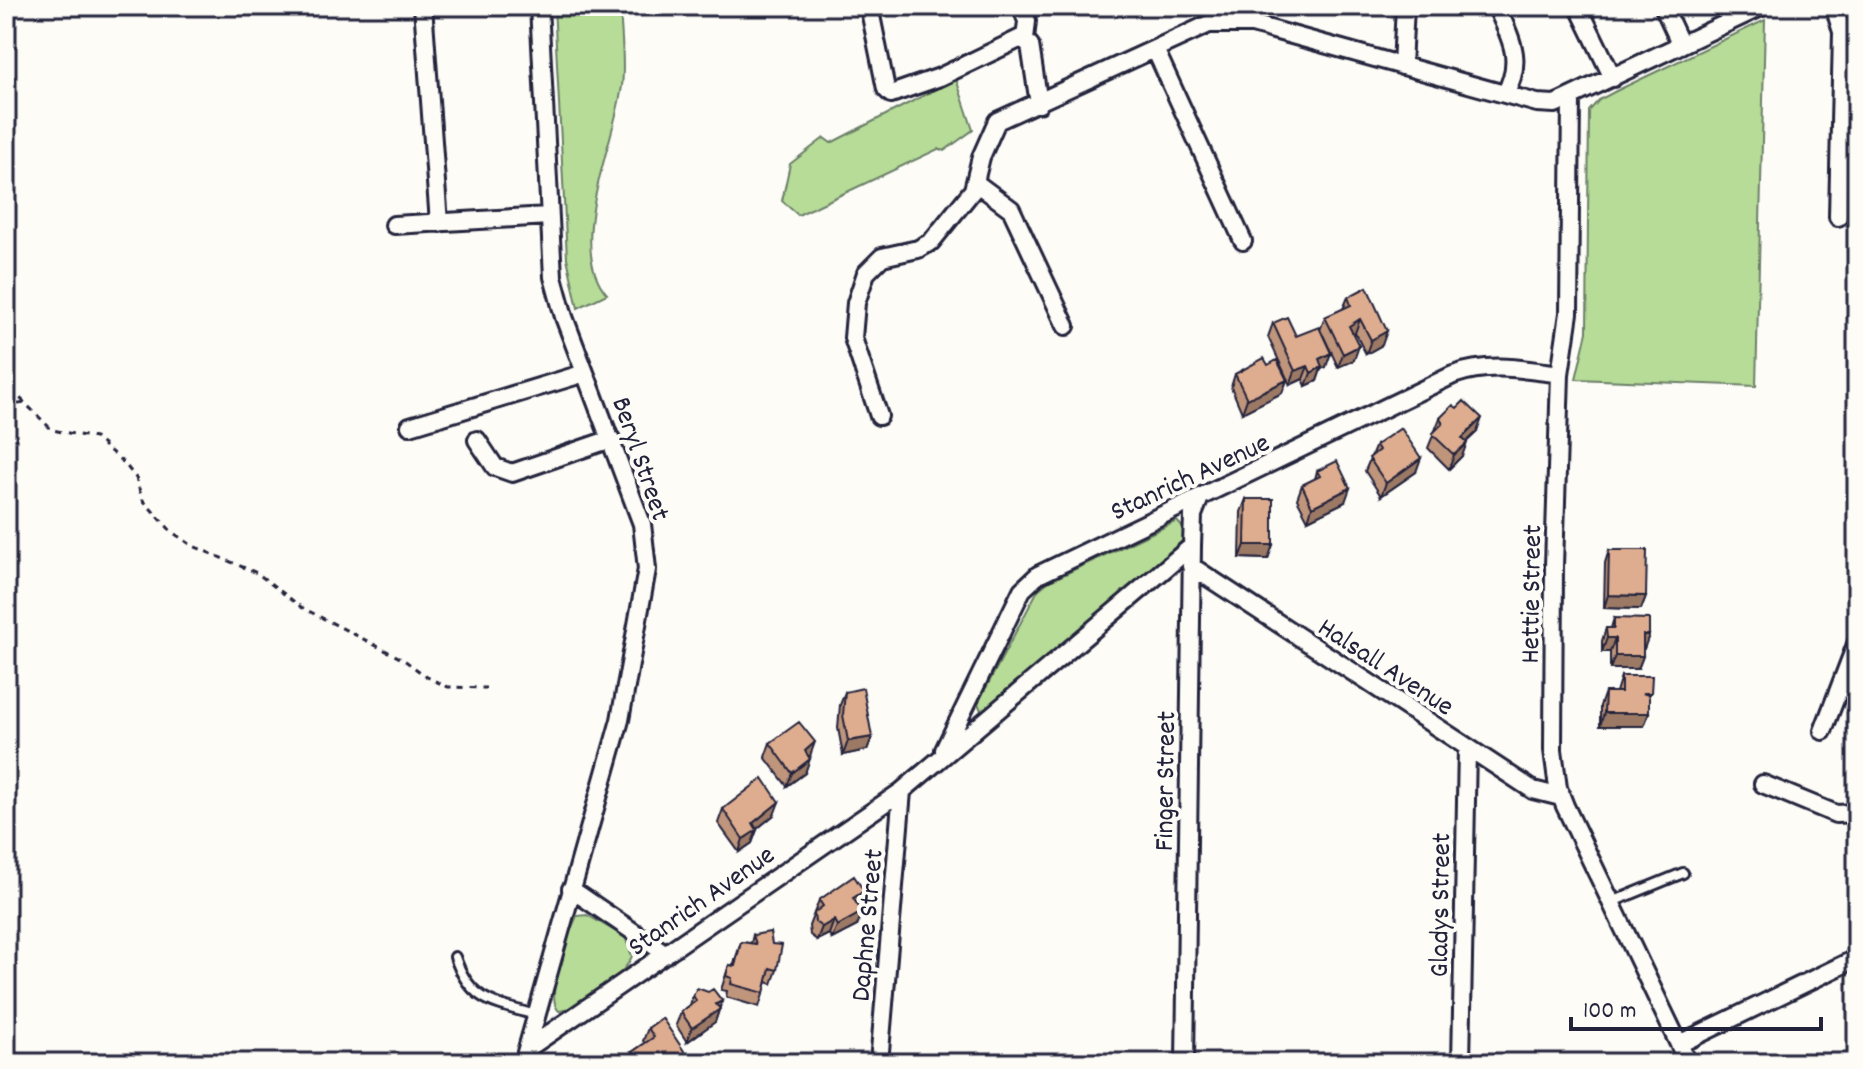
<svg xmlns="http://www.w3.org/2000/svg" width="1863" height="1069" font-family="Dekko,sans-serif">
<rect width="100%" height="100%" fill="#fdfcf7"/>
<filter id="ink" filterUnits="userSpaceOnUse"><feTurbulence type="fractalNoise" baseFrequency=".0125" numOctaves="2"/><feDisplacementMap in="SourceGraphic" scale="16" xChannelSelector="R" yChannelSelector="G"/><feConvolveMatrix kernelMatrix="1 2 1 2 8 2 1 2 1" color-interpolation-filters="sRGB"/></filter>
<g filter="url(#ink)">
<path fill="#b6dc97" stroke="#6c7f69" stroke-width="2" d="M554 6H620C621 32 625 61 622 86 614 144 565 247 607 294L578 308 567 258Z
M1765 20 1756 386 1576 379 1587 332 1589 111 1599 100 1616 91Z
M956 79 973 130 944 151 938 149 798 215 782 201 790 164 824 138 831 143Z
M1177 521 1184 529 1182 541 1172 554 982 713 978 703 1038 590 1048 582Z
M587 915 625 937 632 956C625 975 579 1010 559 1011 544 997 568 934 577 916Z"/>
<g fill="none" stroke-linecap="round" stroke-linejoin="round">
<g stroke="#22223b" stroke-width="14">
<path id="service" d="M1219 6 1228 21
M1612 902 1683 873
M455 957C470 1002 494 1003 536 1015"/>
</g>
<g stroke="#22223b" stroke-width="22">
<path id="minor" d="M423 6 439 223
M869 6 886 89 891 94 940 77 1021 38 1030 45 1039 104
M1021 6 1027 21 1025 39
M1496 6C1511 39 1524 60 1505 94
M1578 6 1613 78
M1663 6 1681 45
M1834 6 1842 32 1838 217
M1155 49 1243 241
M1402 66 1405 6
M1571 98 1569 313 1560 374 1554 566 1553 750 1558 788 1565 806 1688 1063
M976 183 1011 209 1066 326
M394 225 548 216
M879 416 853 338 856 303 866 273 882 257 918 249 931 242 973 190 981 157 997 121 1209 24H1252L1537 103 1555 104 1763 6
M410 426 585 373
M477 440 495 467 512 473 611 439
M1191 566 1533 790 1561 797
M1823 731 1857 642
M944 750 1022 590 1038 575 1453 375C1489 362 1522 369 1560 374
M1763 784 1836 814 1857 813
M571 889 666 954
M1679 1044 1857 958
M527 1049 902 791 1192 546
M523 1063 620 720 647 569 642 524 564 317 553 277 539 6
M879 1063 902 791
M1185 1063 1192 546 1193 515 1199 500
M1461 1063 1467 748"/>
</g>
<path stroke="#22223b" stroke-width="3" stroke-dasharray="6 6" stroke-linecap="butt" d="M6 366 15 393 52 430 95 438 124 463 136 478 142 499 172 532 193 546 257 573 301 607 404 660 427 677 448 687 486 688
M6 406 25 403"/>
<use href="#service" stroke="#fdfcf7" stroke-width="8"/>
<use href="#minor" stroke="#fdfcf7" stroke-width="16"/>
</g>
<path fill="#bf957c" stroke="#22223b" stroke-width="2" d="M1348 297 1382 345 1366 354 1355 333 1353 334 1354 360 1338 367 1323 335 1326 367 1321 369 1317 381 1306 386 1303 379 1290 385 1268 337 1273 323 1296 336 1320 330 1325 317 1343 309Z
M1268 365 1287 380 1282 393 1242 413 1231 387 1235 374Z
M1457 408 1477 432 1466 442 1462 456 1449 469 1428 448 1440 418Z
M1376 445 1416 472 1381 496 1365 471Z
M1317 471 1345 502 1308 520 1297 499 1302 485 1315 479Z
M1246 499 1268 559 1240 558 1241 512Z
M1609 550 1646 596 1641 609 1604 608 1605 563Z
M1614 618 1649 635 1643 649V656L1638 669H1610V652H1602V641L1606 628H1611Z
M1621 676 1649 700V713L1644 726H1600V706L1605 692H1616Z
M845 692 872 737 867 750 843 755 838 728 840 705Z
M770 743 810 756 809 757 805 773 787 786 765 757Z
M723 809 774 815 757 829 752 843 739 852 718 823Z
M864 891 858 905 857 926 832 939 829 934 817 940 810 935 809 926 819 900Z
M753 935 777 970 772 984 767 982 759 1007 726 997 727 991 721 990 729 965 733 966 741 942 751 943Z
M693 995 722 1001 715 1022 687 1042 676 1025 681 1012 690 1005Z
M648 1028 688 1057 686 1063H616L645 1043 643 1041Z"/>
<path fill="#9b7965" stroke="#22223b" stroke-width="2" d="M1360 319 1355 333 1344 339 1349 326Z
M1387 331 1382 345 1366 354 1371 340Z
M1359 346 1354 360 1338 367 1343 354Z
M1331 353 1326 367 1321 369 1317 381 1306 386 1311 373 1319 359Z
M1308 366 1303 379 1290 385 1295 371Z
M1287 380 1282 393 1242 413 1247 399Z
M1482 418 1477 432 1457 451 1462 438Z
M1467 443 1462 456 1449 469 1454 455Z
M1421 458 1416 472 1381 496 1386 483Z
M1350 488 1345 502 1308 520 1312 507Z
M1245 545H1273L1268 559 1240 558Z
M1608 595 1646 596 1641 609 1604 608Z
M1643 635H1649L1644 649H1638Z
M1607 638H1615L1610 652H1602Z
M1615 656H1643L1638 669H1610Z
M1604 713H1649L1644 726H1600Z
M872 737 867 750 843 755 848 741Z
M815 742 810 756 800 764 805 751Z
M810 759 805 773 787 786 792 773Z
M779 802 774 815 748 836 753 823Z
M757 830 752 843 739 852 743 839Z
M864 891 859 904 848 911 853 898Z
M862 912 857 926 832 939 837 926Z
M834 920 829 934 817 940 822 927Z
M722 1001 715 1022 687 1042 692 1028 716 1004Z
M675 1054 671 1063H662Z"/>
<path fill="#dead90" stroke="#22223b" stroke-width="2" d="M1367 287 1387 331 1371 340 1360 319 1349 326 1359 346 1343 354 1325 317 1351 305 1348 297Z
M1287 317 1296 336 1319 327 1331 353 1319 359 1322 367 1311 373 1308 366 1295 371 1273 323Z
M1264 358 1268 365 1277 360 1287 380 1247 399 1235 374Z
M1464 401 1482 418 1462 438 1467 443 1454 455 1432 434 1443 423 1440 418 1453 405 1457 408Z
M1401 428 1421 458 1386 483 1369 458 1379 450 1376 445Z
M1337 461 1350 488 1312 507 1302 485 1320 476 1317 471Z
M1246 499H1273V545H1245Z
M1609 550H1647L1646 596 1608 595Z
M1614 618 1649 619V635H1643V656H1615V638H1607L1606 628H1614Z
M1621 676H1652L1651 693H1642L1649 695V713H1604L1605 692H1621Z
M863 688 872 737 848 741 843 715 845 692Z
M799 722 815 742 805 751 810 759 792 773 770 743Z
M763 778 779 802 753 823 757 830 743 839 723 809Z
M854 876 864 891 853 898 862 912 837 926 834 920 822 927 815 922 814 913 823 906 819 900Z
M770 932 772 944 782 945 777 970 770 968 764 993 731 984 732 978 726 976 729 965 735 966 741 942 756 944 753 935Z
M697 988 708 992 713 989 722 1001 716 1004 720 1009 692 1028 681 1012 696 1001 693 995Z
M662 1018 688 1057 680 1063 675 1054 662 1063H616L654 1037 648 1028Z"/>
</g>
<g text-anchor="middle" stroke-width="8" stroke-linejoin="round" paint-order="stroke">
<g font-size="28" fill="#22223b" stroke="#fdfcf7">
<text transform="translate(643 458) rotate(71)" y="10">Beryl Street</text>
<text transform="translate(1189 475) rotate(-25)" y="10">Stanrich Avenue</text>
<text transform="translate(1529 594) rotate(-89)" y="10">Hettie Street</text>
<text transform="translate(1387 665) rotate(33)" y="10">Halsall Avenue</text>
<text transform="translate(1163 781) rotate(-89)" y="10">Finger Street</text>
<text transform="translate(700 899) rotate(-35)" y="10">Stanrich Avenue</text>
<text transform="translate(1438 905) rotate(-89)" y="10">Gladys Street</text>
<text transform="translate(865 925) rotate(-85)" y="10">Daphne Street</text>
</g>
</g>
<rect width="1863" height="1069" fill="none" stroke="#fdfcf7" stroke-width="32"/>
<rect x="16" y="16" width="1831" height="1037" fill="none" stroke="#22223b" stroke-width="3" filter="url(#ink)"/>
<path d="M1571 1017v12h250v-12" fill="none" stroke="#22223b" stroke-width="4"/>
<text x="1583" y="1017" font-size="24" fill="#22223b" stroke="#fdfcf7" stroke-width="6" paint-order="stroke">100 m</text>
</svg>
